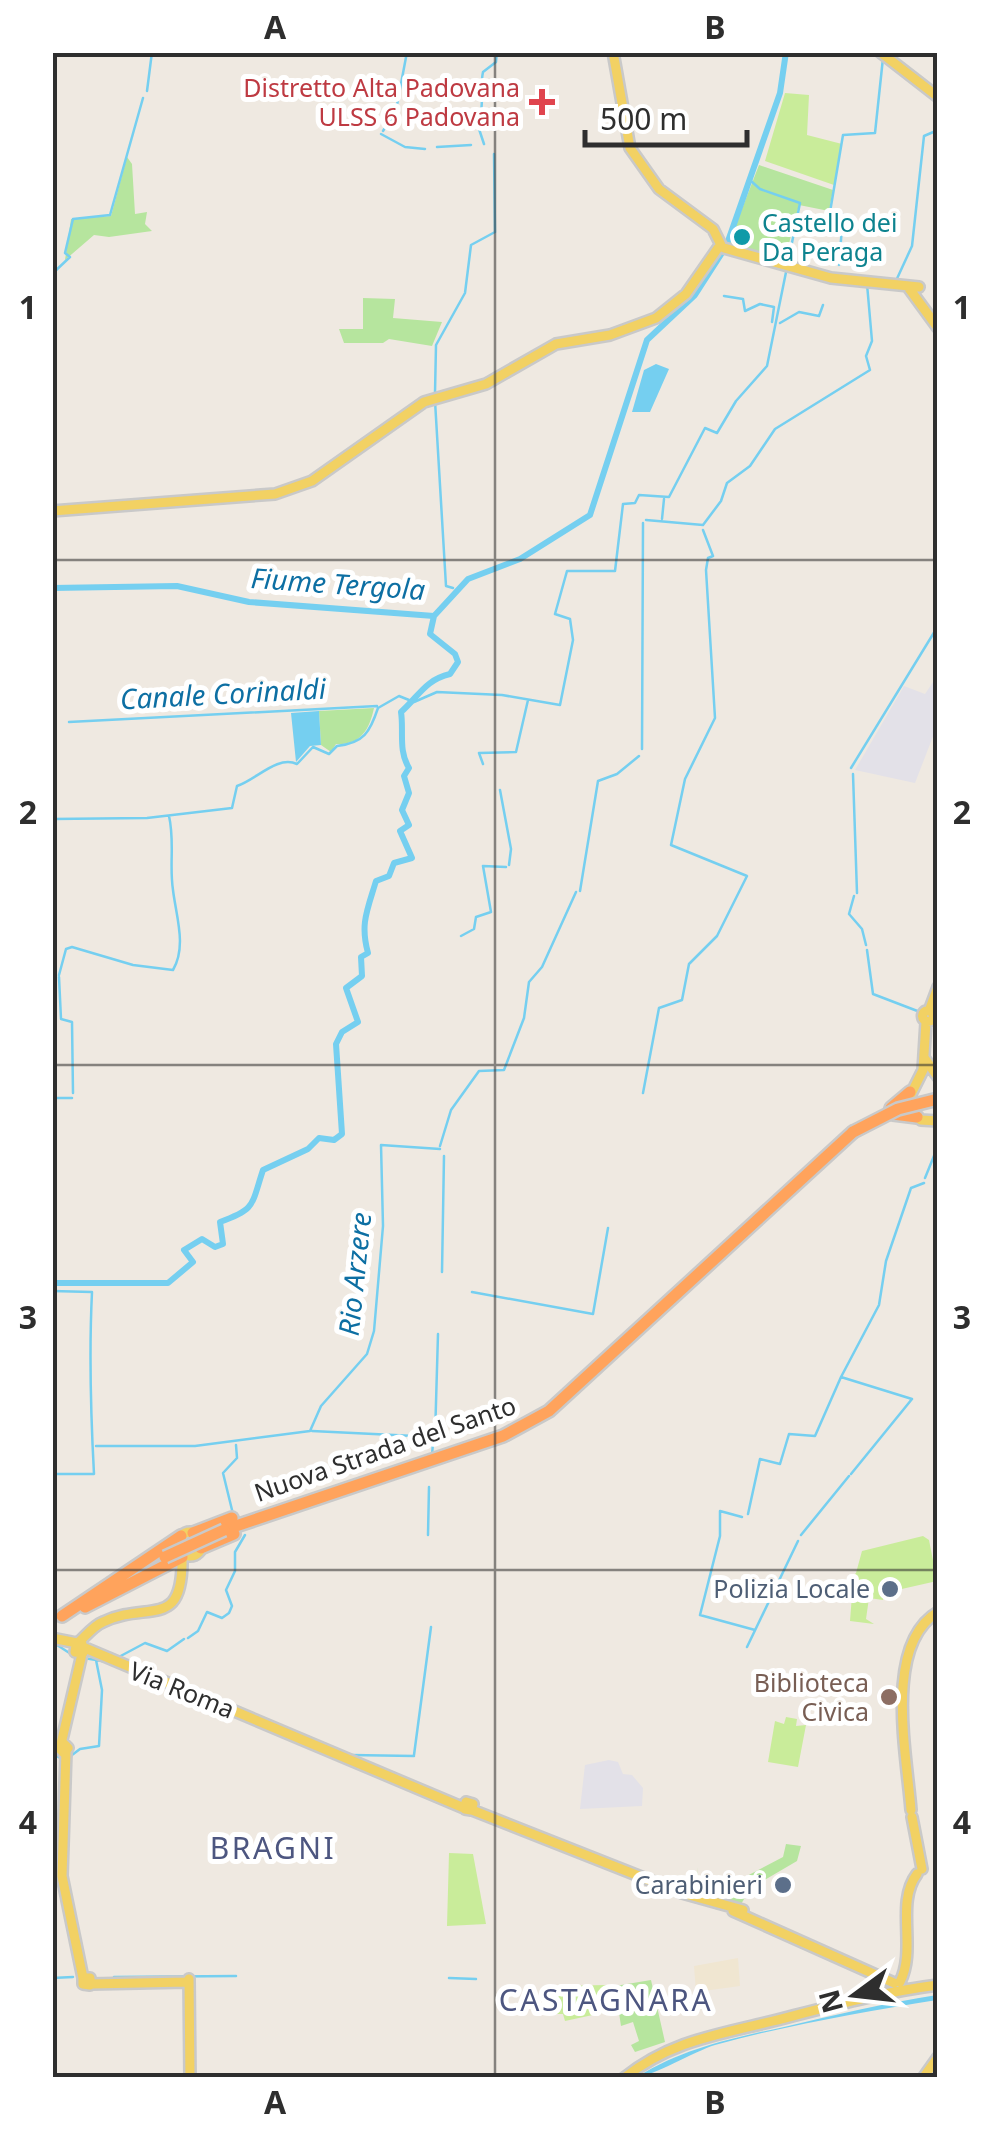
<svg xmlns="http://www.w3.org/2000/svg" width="990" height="2130" font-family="'Noto Sans',sans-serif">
<rect width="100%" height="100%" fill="#efe9e1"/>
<path fill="#e3e1e8" d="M937 676V726L915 783 855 770 904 686 925 694Z
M609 1760 618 1762 623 1774 632 1775 643 1788 642 1806 580 1809 585 1765Z"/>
<path fill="#f0e6d1" d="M738 1958 740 1986 696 1992 694 1966Z"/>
<path fill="#b6e59e" d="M127 157 132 164 135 214 147 212 145 224 152 231 109 237 94 235 65 260 71 219 111 216Z
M759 165 833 190 829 211 799 205 785 259 750 254 728 245Z
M363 298 395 299 393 318 442 322 432 346 389 339 383 343H344L339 329H363Z
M374 708C369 731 360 745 336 744L331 752 321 745 319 711Z
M786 1844 801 1846 797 1861 751 1888 741 1904 697 1894 698 1867V1889L702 1893 729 1894 743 1878 783 1857Z
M651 1980 665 2042 635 2052 631 2045 639 2041 633 2022 621 2026 615 1986Z"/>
<path fill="#c9ec9a" d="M785 93 809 95 807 135 842 144 834 185 765 161Z
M923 1536 929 1540 937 1581 884 1593 883 1600 869 1598 866 1619 874 1624 850 1621 852 1595 847 1581 856 1573 862 1551Z
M786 1717 797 1719 796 1726 806 1725 798 1767 768 1762 775 1721 784 1724Z
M449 1853 473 1854 486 1924 447 1926Z
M608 1985 610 2005 602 2013 565 2021 563 2014H554L550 1986Z"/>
<path fill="#75cff0" d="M656 364 669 369 650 412H632L644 370Z
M319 711 321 745 310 746 296 762 291 713Z
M937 1995V2000C863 2012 788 2025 715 2045 695 2051 649 2078 637 2077 684 2048 729 2039 784 2027 835 2015 885 2003 937 1995Z"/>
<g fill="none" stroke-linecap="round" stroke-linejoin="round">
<path stroke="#75cff0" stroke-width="2.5" d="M147 91 152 52
M383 131 396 110 407 52
M381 134 405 147 425 149
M484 144 477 123C486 104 479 91 483 72L496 62 497 52
M437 147 471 145
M839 265 843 215 830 212 843 135 875 133 883 58
M52 274 70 257 65 253 73 219 110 215 143 98
M895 283 912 246 924 136 938 130
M724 296 743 299 745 311 760 304 774 307 772 322
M780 323 799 312 819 316 823 305
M435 393 436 345 465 293 471 245 495 232 494 154
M435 401 446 586 453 588
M52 467 53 469
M662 519 664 499
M646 520 703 525 721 501 727 483 750 466 775 429 870 370 866 356 872 341 867 284
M456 590 457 591
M414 702 437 692 502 695 560 705 573 640 570 619 555 614 567 571H615L623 504 635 503 639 495 669 497 705 428 717 433 736 401 767 366 800 203 760 189 751 181
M69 722 377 706
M642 749 643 523
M483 764 479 753 516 752 528 700
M851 768 938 626
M853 774 857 893
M500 790 511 849 509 865
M52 819 147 818 232 808 237 786C256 780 277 755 297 764L313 747 329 754 337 746C364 743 370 732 378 708L399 696 409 700
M580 891 598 781 617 774 639 756
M854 896 849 914 862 929 866 945
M461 936 474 929 476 917 491 912 483 866 506 867
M867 950 873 994 920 1012
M59 975 66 949 72 947 133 965 173 970C187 946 176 916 173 890 169 865 175 842 169 816
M59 977 61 1019 72 1022 73 1093
M643 1093 659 1008 682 1000 689 964 717 936 747 876 671 845 685 779 715 718 706 570 708 558 713 556 703 530
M52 1098H72
M440 1146 451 1110 479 1071 504 1070 524 1018 529 982 542 967 576 892
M925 1178 938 1146
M442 1272 444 1156
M52 1291 92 1292C89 1352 91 1419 94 1474H52
M472 1292 593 1314 608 1228
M312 1431 435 1437 438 1334
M96 1446H195L310 1431 321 1406 367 1354 374 1331 383 1226 381 1145 440 1149
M432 1455 433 1443
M851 1474 912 1399 841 1377 879 1305 886 1261 911 1188 924 1183
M233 1514 223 1473 237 1458 236 1445
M748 1514 760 1459 780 1464 789 1434 815 1436 841 1377
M742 1517 720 1511V1536L700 1615 755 1630
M428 1535 429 1487
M801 1535 849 1476
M188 1638 198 1631 207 1612 222 1618 229 1613 232 1606 226 1590 235 1571V1552L245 1535
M54 1643 74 1656
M747 1647 798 1541
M84 1658 108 1662
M115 1659 145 1643 167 1651 184 1639
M52 1753 60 1758
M351 1755 414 1756
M414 1755 431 1627
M68 1758 80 1749 99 1746 102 1690 96 1660
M114 1977 236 1976
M52 1978 73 1977
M449 1978 476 1979"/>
<path stroke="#75cff0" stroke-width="6" d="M727 244 780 93 786 52
M52 588 177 586 249 602 434 616 468 579 520 559 590 515 647 340 695 295 722 253
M52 1283H168L193 1262 184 1250 202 1239 215 1247 223 1244 220 1222C256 1209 251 1206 263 1170L308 1149 319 1138 334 1140 342 1134 336 1044 342 1032 358 1022 346 988 362 976 361 957 368 953C360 924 367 911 376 881L389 876 394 863 412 858 400 831 409 825 402 810 409 793 404 776 409 768C398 750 404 731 401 712 419 696 425 680 450 674L458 662 455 654 430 634 434 616"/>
<g stroke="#c9c9c9" stroke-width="14">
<path id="major" d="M613 52 630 148 659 189 713 229 721 245
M880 52 938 97
M724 248 831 278 919 287
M908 287 938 328
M52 511 275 494 312 481 424 402 486 384 556 344 610 335 656 318 686 294 718 248
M922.5 1016a5.5 5.5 0 1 1 11 0a5.5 5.5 0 1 1-11 0Z
M929 1011 938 987
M925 1059 938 1077
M909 1098 923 1070 926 1022
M913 1113 921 1120 938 1121
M178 1544a12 12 0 1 1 24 0a12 12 0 1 1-24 0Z
M52 1638 82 1644 83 1653 75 1652 76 1645
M78 1643C86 1636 93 1626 103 1622 149 1600 184 1632 182 1555
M85 1648 464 1808
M63 1743 68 1748 64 1753 59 1748Z
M61 1744 82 1654
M66 1752 62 1876 83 1978
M466 1802 473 1804 471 1810 465 1809Z
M472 1810 682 1893 743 1910
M911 1810C907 1756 883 1644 938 1612
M912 1817 922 1869
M733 1911 894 1983
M83 1978H90V1985L83 1984Z
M189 1979 190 2078
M900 1982C917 1949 895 1903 917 1874
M91 1984 187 1982 189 1979
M624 2078C670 2041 717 2035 773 2021 828 2007 882 1992 938 1985
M923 2078 938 2057"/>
</g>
<g stroke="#c9c9c9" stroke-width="16">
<path id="highway" d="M891 1108 910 1092
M893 1114 917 1117
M224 1530 503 1436 549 1411 853 1132
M193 1533 232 1518
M201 1548 234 1534
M85 1607 182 1557
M62 1616 181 1536"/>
</g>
<use href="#major" stroke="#f2d163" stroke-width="9"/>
<use href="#highway" stroke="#ffa35c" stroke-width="11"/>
<g stroke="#c9c9c9" stroke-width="16" stroke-linecap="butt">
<path id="highway-bridge" d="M853 1132 898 1109 938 1099
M165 1557 224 1530"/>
</g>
<use href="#highway-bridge" stroke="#ffa35c" stroke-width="11"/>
</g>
<path fill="none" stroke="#2e2e2e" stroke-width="2.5" stroke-opacity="0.55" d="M495 52V2078M52 560H938M52 1065H938M52 1570H938"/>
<path fill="#e0444e" stroke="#fff" stroke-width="4" d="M537 87h10v10h10v10h-10v10h-10v-10h-10v-10h10z"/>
<circle fill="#0f9aa8" stroke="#fff" stroke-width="4" cx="742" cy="237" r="10"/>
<g fill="#5c6f8a" stroke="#fff" stroke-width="4">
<circle cx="890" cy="1589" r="10"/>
<circle cx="783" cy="1885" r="10"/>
</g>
<circle fill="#8d6e63" stroke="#fff" stroke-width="4" cx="889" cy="1697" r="10"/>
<g text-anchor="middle" stroke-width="10" stroke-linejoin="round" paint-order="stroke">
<g font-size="25" fill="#be3a42" stroke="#fff" text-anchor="end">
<text x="520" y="97">Distretto Alta Padovana<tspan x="520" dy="29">ULSS 6 Padovana</tspan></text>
</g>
<g font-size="25" fill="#0d838f" stroke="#fff" text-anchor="start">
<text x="762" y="232">Castello dei<tspan x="762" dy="29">Da Peraga</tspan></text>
</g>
<g font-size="25" fill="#2e2e2e" stroke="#fff">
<text transform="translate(385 1449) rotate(-19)" y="9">Nuova Strada del Santo</text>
<text transform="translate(182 1690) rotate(22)" y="9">Via Roma</text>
</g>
<g font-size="25" fill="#4e5e75" stroke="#fff" text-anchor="end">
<text x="870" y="1598">Polizia Locale</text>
<text x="763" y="1894">Carabinieri</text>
</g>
<g font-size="25" fill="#785e54" stroke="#fff" text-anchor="end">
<text x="869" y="1692">Biblioteca<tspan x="869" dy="29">Civica</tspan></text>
</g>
<g font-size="28" font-style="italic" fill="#0d6fa3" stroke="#fff">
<text transform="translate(338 584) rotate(4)" y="10">Fiume Tergola</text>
<text transform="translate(223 694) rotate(-3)" y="10">Canale Corinaldi</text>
<text transform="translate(355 1274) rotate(-84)" y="10">Rio Arzere</text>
</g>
<g font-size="30" letter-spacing="2.5" fill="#4d5680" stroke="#fff">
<text x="273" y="1859">BRAGNI</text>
<text x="606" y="2011">CASTAGNARA</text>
</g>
</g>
<rect width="990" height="2130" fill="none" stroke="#ffffff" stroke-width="110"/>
<g transform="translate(855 1995) rotate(255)" stroke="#ffffff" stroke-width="8" paint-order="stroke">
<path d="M0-8L18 38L0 25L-18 38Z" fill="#2e2e2e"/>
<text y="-15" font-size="28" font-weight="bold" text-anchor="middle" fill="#2e2e2e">N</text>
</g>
<path d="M585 130v15h162v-15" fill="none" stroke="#2e2e2e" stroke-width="5"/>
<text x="600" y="130" font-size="30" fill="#2e2e2e" stroke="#ffffff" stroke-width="8" paint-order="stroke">500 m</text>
<rect x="55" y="55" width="880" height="2020" fill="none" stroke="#2e2e2e" stroke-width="4"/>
<g font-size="32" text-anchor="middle" font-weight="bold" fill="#2e2e2e">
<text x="275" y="39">A</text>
<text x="715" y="39">B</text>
<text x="28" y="319">1</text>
<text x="962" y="319">1</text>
<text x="28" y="824">2</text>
<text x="962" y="824">2</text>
<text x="28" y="1329">3</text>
<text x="962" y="1329">3</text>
<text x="28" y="1834">4</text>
<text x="962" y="1834">4</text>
<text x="275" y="2114">A</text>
<text x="715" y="2114">B</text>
</g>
</svg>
